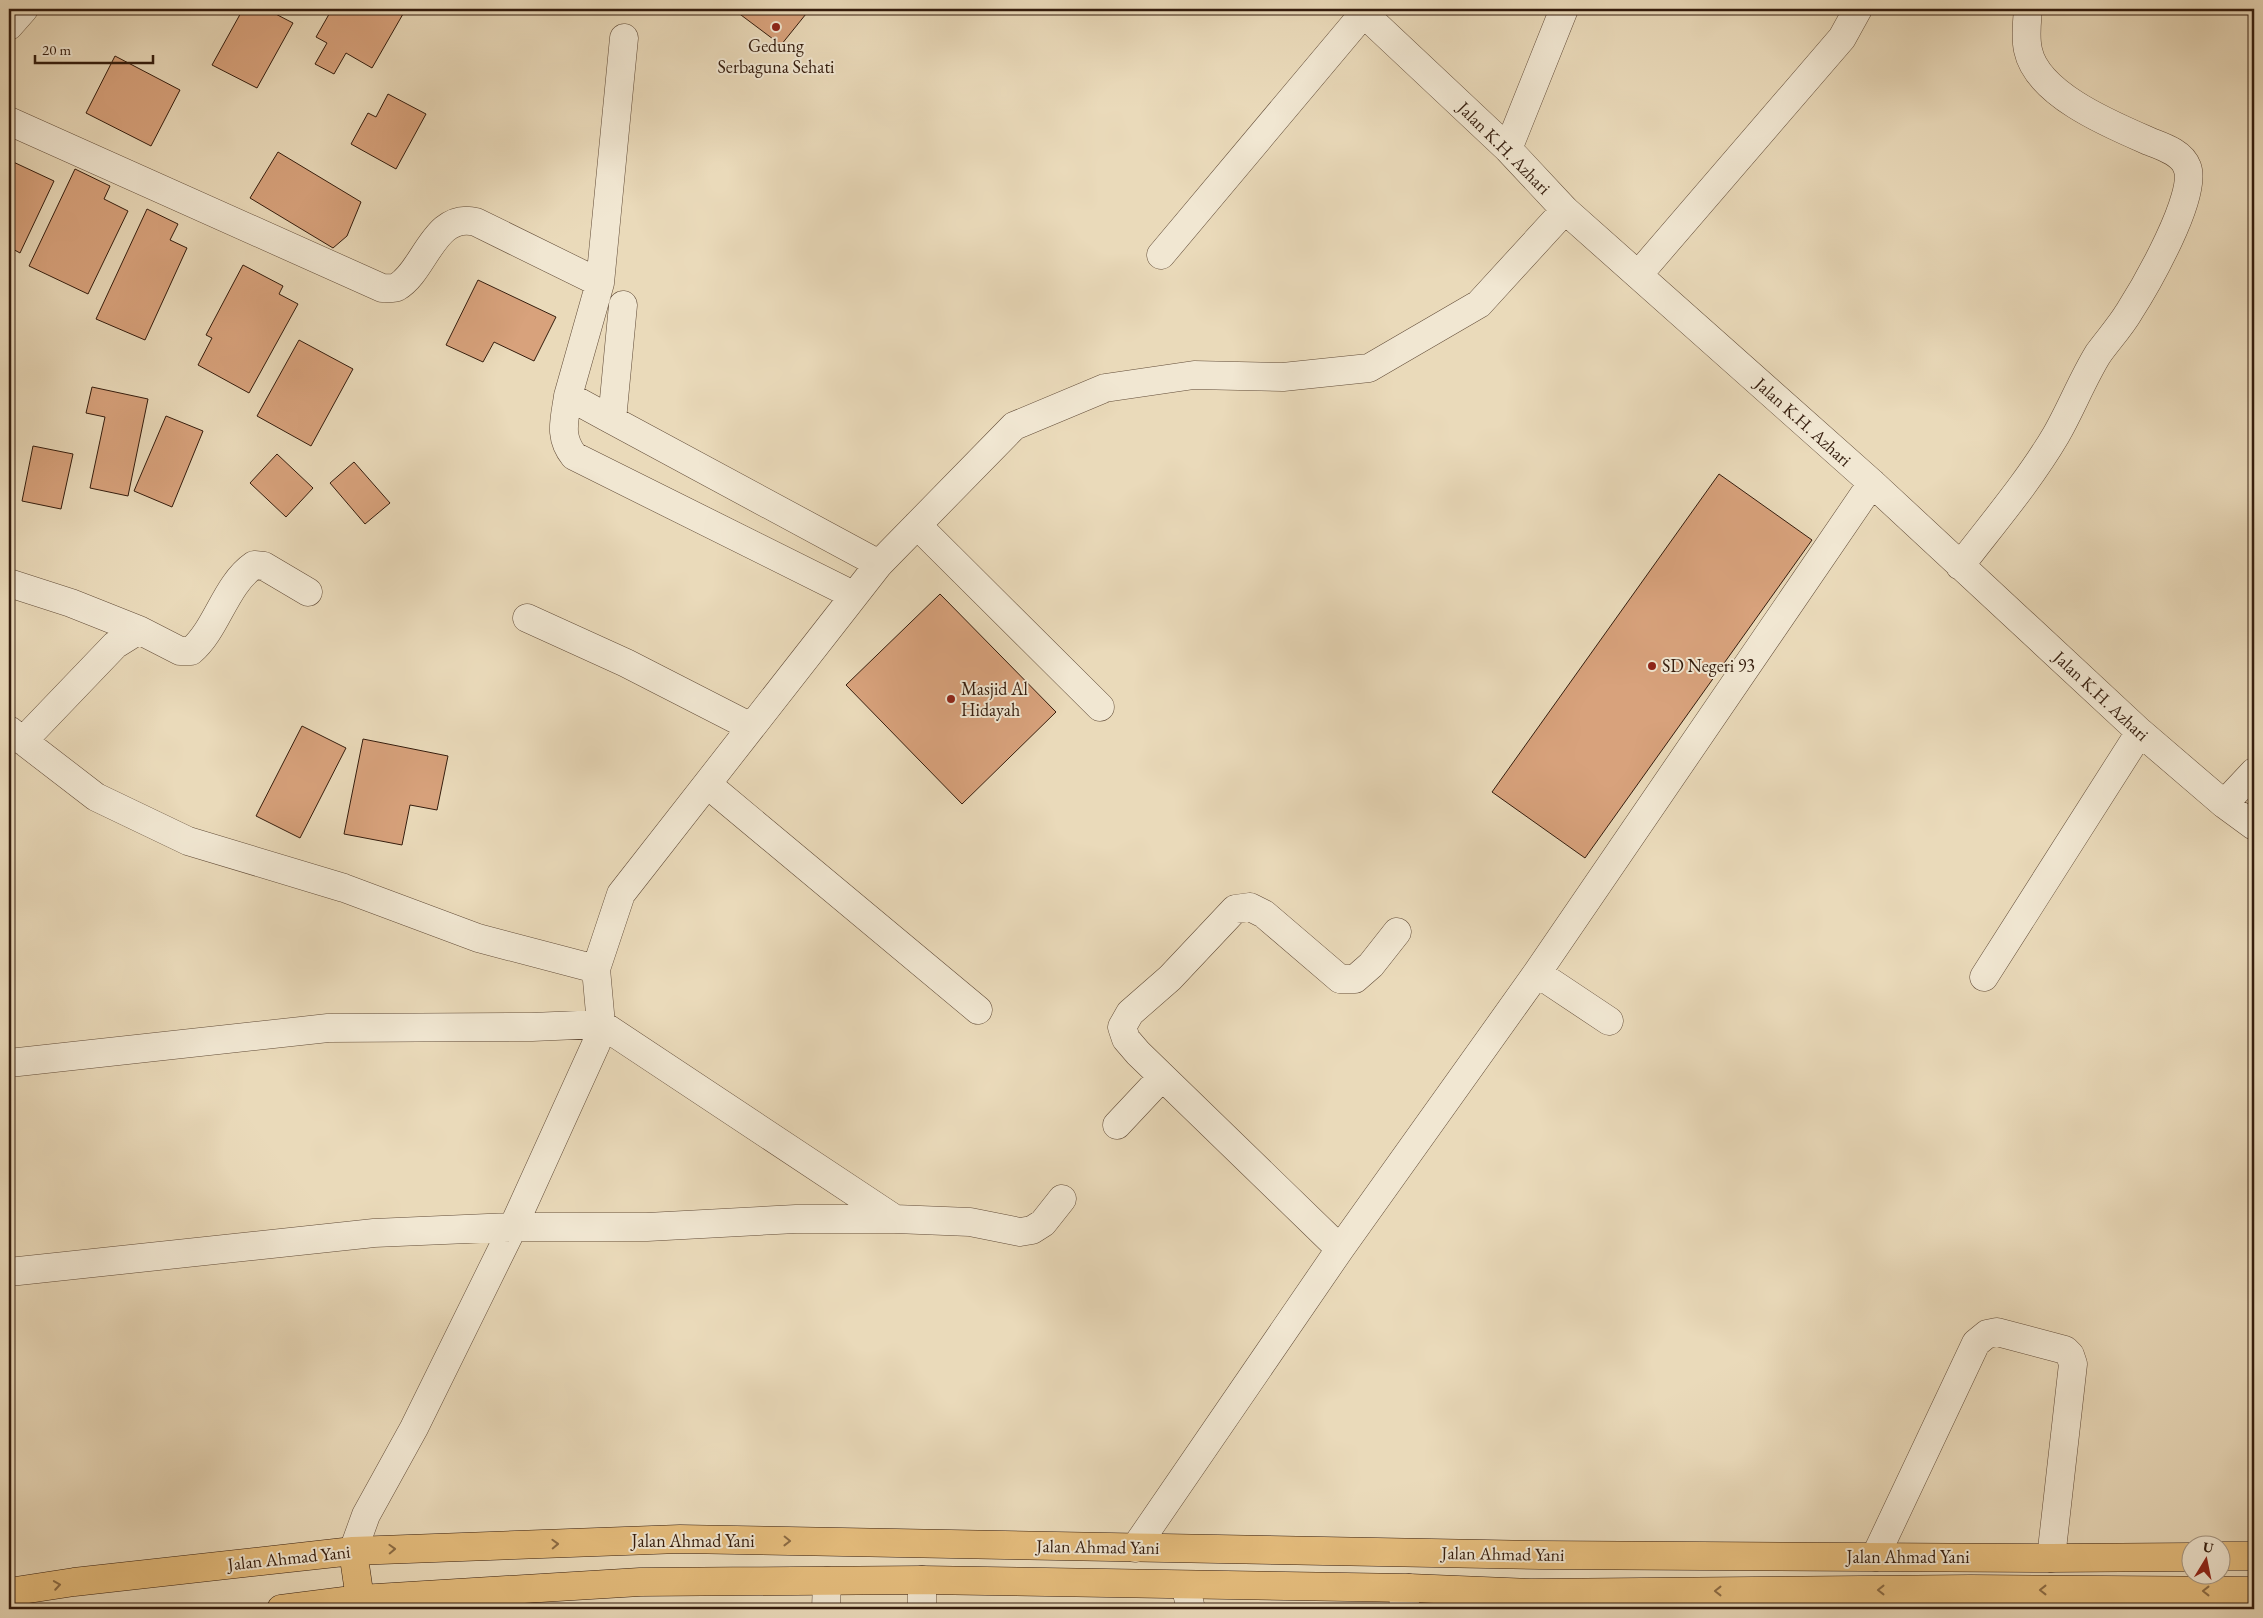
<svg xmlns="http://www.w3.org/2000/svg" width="2263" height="1618" font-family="'EB Garamond',serif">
<rect width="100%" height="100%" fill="#eadaba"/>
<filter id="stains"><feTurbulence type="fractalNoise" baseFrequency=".004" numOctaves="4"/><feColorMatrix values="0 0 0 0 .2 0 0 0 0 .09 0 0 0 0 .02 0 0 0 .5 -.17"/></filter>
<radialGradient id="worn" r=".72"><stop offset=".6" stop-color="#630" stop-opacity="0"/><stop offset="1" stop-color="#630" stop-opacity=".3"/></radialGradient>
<path fill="#d8a27c" stroke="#341c0d" d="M243 9H266L293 23 257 88 212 65Z
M332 9H393L403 14 372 68 346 53 334 74 315 64 327 43 316 37Z
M733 9H810L781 45Z
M115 56 180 90 151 146 86 113Z
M388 94 426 114 396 169 351 144 368 113 376 117Z
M278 152 361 202 347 236 333 248 250 198Z
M9 160 54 181 20 253 9 247Z
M75 169 110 186 104 199 128 211 88 294 29 266Z
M147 209 178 224 170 240 187 248 145 340 96 319Z
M243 265 283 286 279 294 298 304 249 393 198 365 212 338 206 335Z
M478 280 556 317 534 361 494 342 483 362 446 345Z
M299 340 353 369 311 446 257 416Z
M92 387 148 399 128 496 90 488 105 417 86 413Z
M166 416 203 431 172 507 134 491Z
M33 446 73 454 61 509 22 501Z
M277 454 313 488 286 517 250 483Z
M354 462 390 503 365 524 330 483Z
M1719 474 1812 540 1585 858 1492 792Z
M940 594 1056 712 962 804 846 685Z
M302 726 346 748 300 838 256 816Z
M363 739 448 756 437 810 410 805 402 845 344 834Z"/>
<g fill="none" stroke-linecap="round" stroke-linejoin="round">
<g stroke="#624c38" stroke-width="29">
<path id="minor" d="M1359 9 1508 149 1565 210 1872 483 2140 732 2224 804 2254 826
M9 26 24 9
M9 121 382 288C387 288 393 289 397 287 425 271 434 211 476 222L600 283
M1508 149 1564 9
M1161 255 1364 13
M1638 275 1842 38 1858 9
M623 305 612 420 879 564
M568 396C565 419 558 436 574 456L853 595
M612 420 568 396 600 283 624 38
M917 525 1100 707
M1960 566C1993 523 2029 481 2056 435 2071 409 2082 380 2098 354 2108 340 2120 327 2129 312 2145 287 2199 194 2187 167 2182 153 2164 147 2151 142 2114 126 2037 95 2028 50 2025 37 2027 22 2028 9
M9 583 71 603 139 630
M527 618 626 663 751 727
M9 730 96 797 188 841 344 888 478 938 596 969
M23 741 115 645 139 630 180 651H191C217 629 225 585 254 565L264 566 308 592
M707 784 978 1010
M2224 804 2254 772
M1537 973 1872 483
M1984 977 2140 732
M9 1063 328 1028 532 1027 601 1024 895 1219
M1117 1125 1162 1077
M1340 1249 1138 1053 1126 1039 1122 1027 1130 1013 1170 978 1235 909 1250 907 1264 914 1340 979H1355L1371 965 1397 932
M9 1272 374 1233 513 1227H647L796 1219H895L970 1222 1020 1232 1032 1230 1043 1223 1062 1199
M1135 1548 1340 1249 1537 973 1609 1021
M353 1551 366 1515 414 1428 513 1227 596 1044 601 1024 596 969 621 894 879 564 1014 426 1105 388 1194 375 1283 377 1369 368 1479 304 1565 210
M1875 1557 1976 1343 1987 1334 1997 1332 2065 1350 2070 1355 2073 1364 2051 1558
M922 1580V1609
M1185 1585 1191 1609
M826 1609 827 1581
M1402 1609 1409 1588"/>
</g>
<g stroke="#341c0d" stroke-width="29">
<path id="highway" d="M353 1551 360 1599
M2220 1556H2254
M9 1592 74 1582 353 1551 680 1539 1540 1555 2051 1558 2190 1557
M281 1609 360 1599 640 1582 922 1580 1409 1588 1531 1593 1971 1589 2254 1591"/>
</g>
<use href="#minor" stroke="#f1e7d2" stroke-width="28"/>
<use href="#highway" stroke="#e5bd7d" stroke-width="28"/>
</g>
<defs><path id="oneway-chevron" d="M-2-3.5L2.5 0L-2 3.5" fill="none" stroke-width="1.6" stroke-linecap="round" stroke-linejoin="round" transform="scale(1.25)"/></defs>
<g stroke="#8c6c45">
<use href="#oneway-chevron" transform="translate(787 1541) rotate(1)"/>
<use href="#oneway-chevron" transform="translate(555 1544) rotate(-2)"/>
<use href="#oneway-chevron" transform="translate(392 1549) rotate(-2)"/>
<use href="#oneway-chevron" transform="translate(57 1585) rotate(-9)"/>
<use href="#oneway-chevron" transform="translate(1881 1590) rotate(180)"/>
<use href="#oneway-chevron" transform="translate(2043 1590) rotate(-180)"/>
<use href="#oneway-chevron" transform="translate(1718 1591) rotate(180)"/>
<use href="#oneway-chevron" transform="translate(2206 1591) rotate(-180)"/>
</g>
<g fill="#8f2418" stroke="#f1e7d2" stroke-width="2">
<circle cx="776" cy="27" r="5"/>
<circle cx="1652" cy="666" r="5"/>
<circle cx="951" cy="699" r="5"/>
</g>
<g text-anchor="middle" stroke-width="4" stroke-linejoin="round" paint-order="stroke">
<g font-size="18" fill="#341c0d" stroke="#f1e7d2" text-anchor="start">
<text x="776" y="52" text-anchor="middle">Gedung<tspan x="776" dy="21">Serbaguna Sehati</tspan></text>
<text x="1662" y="672">SD Negeri 93</text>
<text x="961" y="695">Masjid Al<tspan x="961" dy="21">Hidayah</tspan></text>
</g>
<g font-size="18" fill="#341c0d" stroke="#f1e7d2">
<text transform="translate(1504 148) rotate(45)" y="6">Jalan K.H. Azhari</text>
<text transform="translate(1803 422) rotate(42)" y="6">Jalan K.H. Azhari</text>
<text transform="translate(2101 696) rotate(43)" y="6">Jalan K.H. Azhari</text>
<text x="693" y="1547">Jalan Ahmad Yani</text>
<text transform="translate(1098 1547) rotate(1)" y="6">Jalan Ahmad Yani</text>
<text transform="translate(1503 1554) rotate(1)" y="6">Jalan Ahmad Yani</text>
<text x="1908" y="1563">Jalan Ahmad Yani</text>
<text transform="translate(289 1558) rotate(-6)" y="6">Jalan Ahmad Yani</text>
</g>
</g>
<rect width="2263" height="1618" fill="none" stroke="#eadaba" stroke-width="30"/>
<rect x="10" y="10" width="2243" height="1598" fill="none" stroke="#341c0d" stroke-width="2.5"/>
<rect x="15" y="15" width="2233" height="1588" fill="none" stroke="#341c0d"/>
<g transform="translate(2206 1560) rotate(10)"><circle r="24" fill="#f1e7d2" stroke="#a59683"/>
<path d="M0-4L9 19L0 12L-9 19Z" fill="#8f2418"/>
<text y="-8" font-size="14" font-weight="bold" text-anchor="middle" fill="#341c0d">U</text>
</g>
<path d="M35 55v8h118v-8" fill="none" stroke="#341c0d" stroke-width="2.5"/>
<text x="42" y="55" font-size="15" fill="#341c0d" stroke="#f1e7d2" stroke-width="4" paint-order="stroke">20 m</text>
<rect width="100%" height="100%" filter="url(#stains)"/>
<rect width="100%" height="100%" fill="url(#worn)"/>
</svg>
